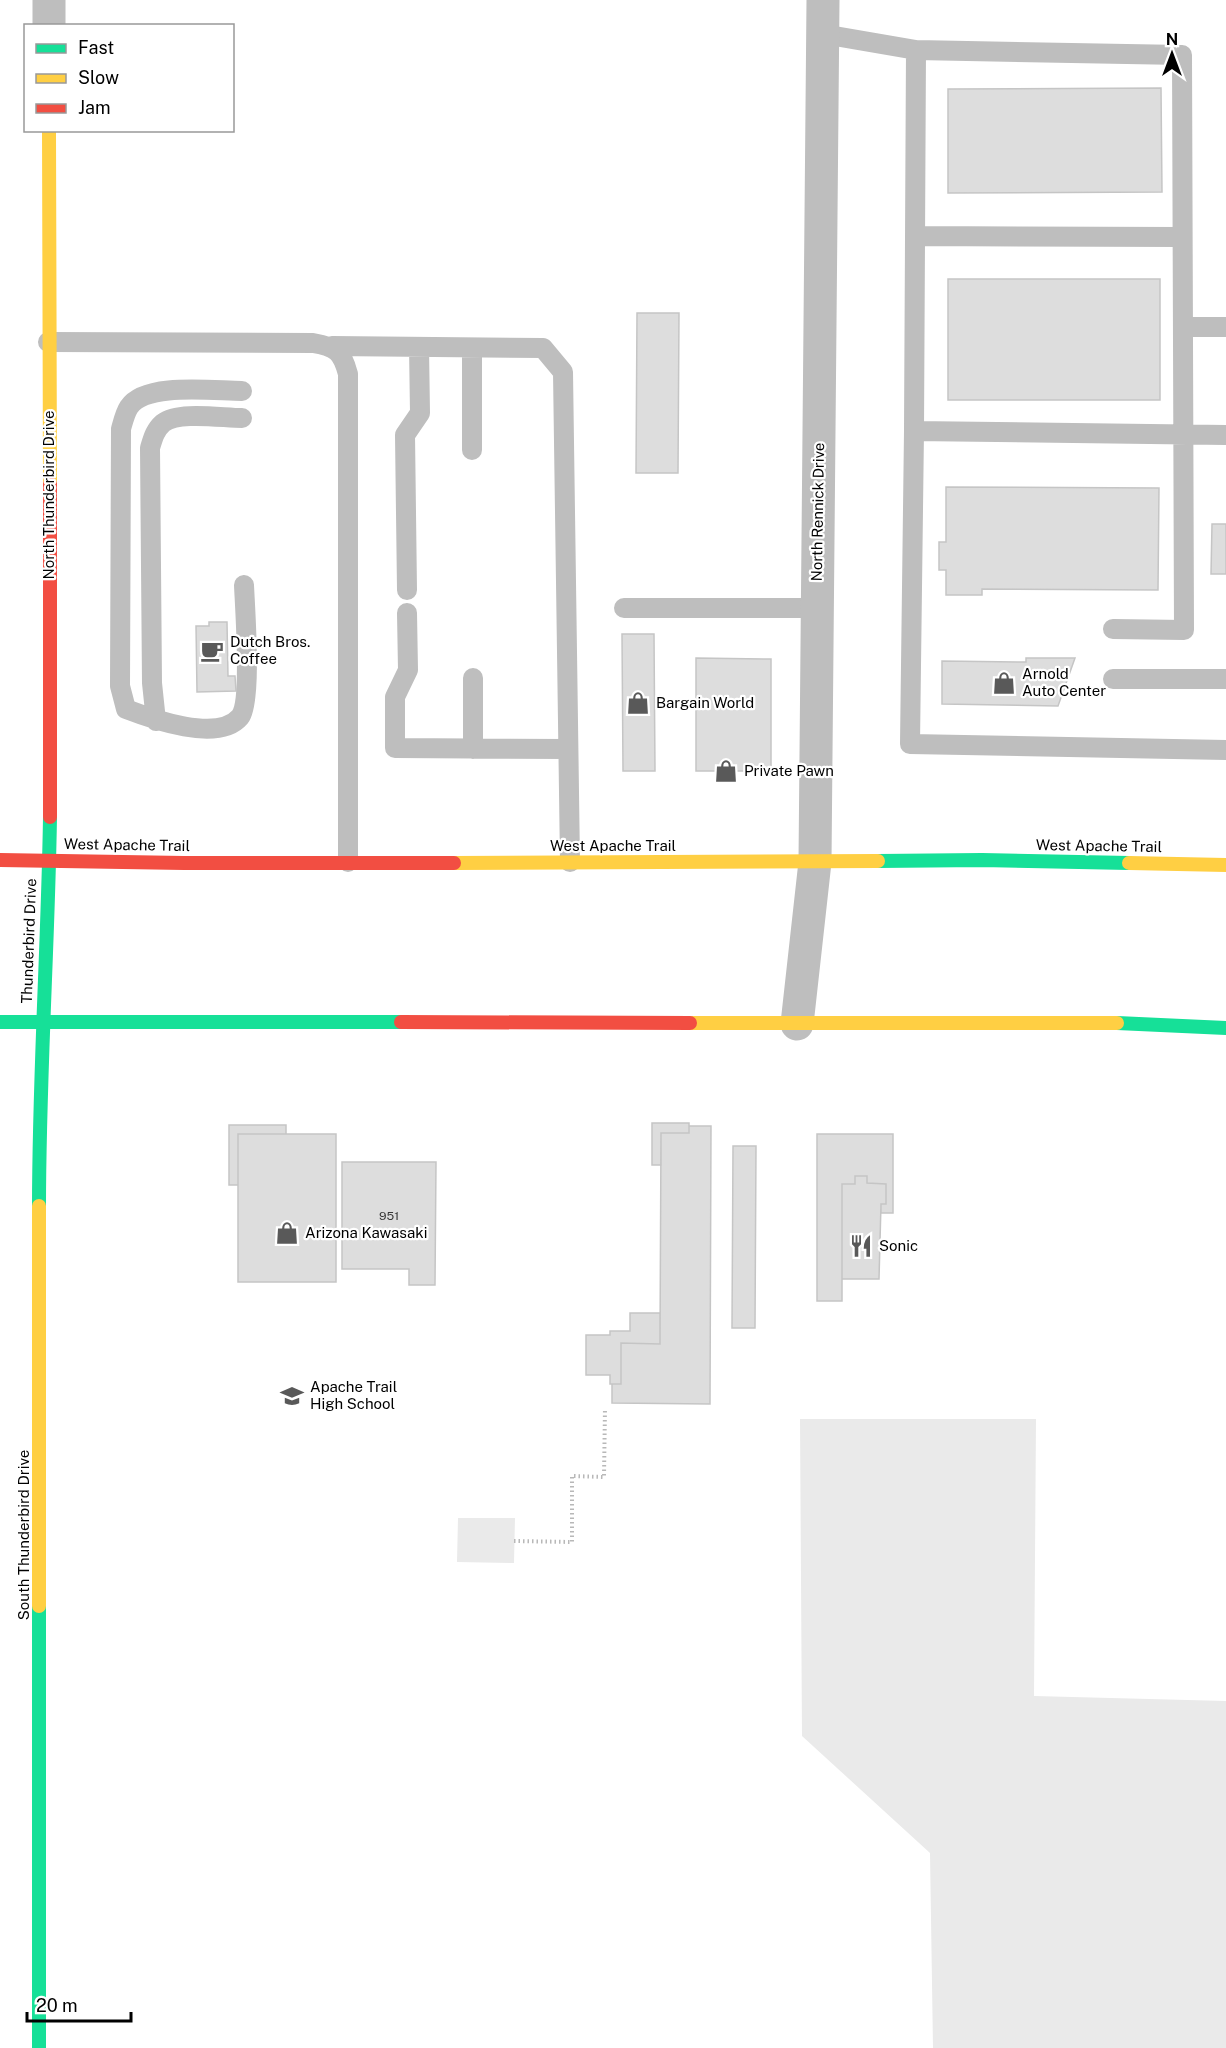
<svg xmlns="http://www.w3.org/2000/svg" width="1226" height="2048" font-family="'Public Sans',sans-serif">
<rect width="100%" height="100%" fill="#fff"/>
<path fill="#eaeaea" d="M800 1419H1036L1034 1696 1226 1701V2048H933L930 1853 802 1736Z
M458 1518H515L514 1563 457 1562Z"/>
<path fill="#ddd" stroke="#c5c5c5" stroke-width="1.5" d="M1161 88 1162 192 948 193V89Z
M948 279H1160V400H948Z
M637 313H679L678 473H636Z
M946 487 1159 488 1158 590 982 589V595H946V570H939V542H946Z
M1212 524H1226V574H1211Z
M209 622H227L228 676H235L236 691 197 692 196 626H209Z
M622 634H654L655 771H623Z
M696 658 771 659V771H696Z
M1026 658H1075L1058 706 942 704V661L1026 662Z
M652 1123H689V1133H661V1165H652Z
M229 1125H286V1134H238V1185H229Z
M689 1126H711L710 1404 612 1403V1384H621V1343L660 1344 661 1133H689Z
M238 1134H336V1282H238Z
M817 1134H893V1213H881V1204H886V1184L867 1183V1176H855V1184H842V1301H817Z
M733 1146H756L755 1328H732Z
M342 1162H436L435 1285H409V1269H342Z
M855 1176H867V1183L886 1184V1204H881L879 1279H842V1184H855Z
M630 1313H660V1344L621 1343V1384H610V1375H586V1335H610V1331H630Z"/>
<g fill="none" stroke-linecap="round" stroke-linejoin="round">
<path stroke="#b8b8b8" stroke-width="4" stroke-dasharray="1.5 3" stroke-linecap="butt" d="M514 1541 572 1542V1476L604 1477 605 1408"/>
<path stroke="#bebebe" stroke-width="20" d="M823 34 916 50 914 431 910 744 1226 750
M916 50 1182 55 1184 630 1113 629
M915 236 1182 237
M1183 327H1226
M48 342 313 343C336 347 342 351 348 374V862
M332 346 543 348 563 372 570 862
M472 348V450
M242 391C214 391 145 382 129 407 125 413 123 422 121 429L120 686 126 709C152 719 218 743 240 717 252 702 245 609 244 585
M914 431 1226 435
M407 590 405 435 420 413 419 347
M624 608H817
M407 613 408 670 395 697V748L567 749
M473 678V749
M1113 679H1226
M156 721 152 683 150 448C153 438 155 430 163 423 178 411 222 418 242 418"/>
<path stroke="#bebebe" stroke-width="33" d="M49 26V0
M797 1024 815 862 823 0"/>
<path stroke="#16e098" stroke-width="14" d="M878 861 982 860 1129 863
M0 1022H401
M1117 1023 1226 1028
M39 1206C39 1076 48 947 50 817
M39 1606V2048"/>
<path stroke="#ffcf43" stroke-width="14" d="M49 130 50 484
M454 863 878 861
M1129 863 1226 865
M690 1023H1117
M39 1206V1606"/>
<path stroke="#f24e42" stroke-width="14" d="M50 817V484
M0 860 184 863H454
M401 1022 690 1023"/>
</g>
<defs>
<g id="cafe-bare" transform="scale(1.8)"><path d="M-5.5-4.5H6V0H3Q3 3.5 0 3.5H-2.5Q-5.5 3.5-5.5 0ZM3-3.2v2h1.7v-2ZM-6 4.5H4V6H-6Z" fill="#595959" stroke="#fff" stroke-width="2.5" paint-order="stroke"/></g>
<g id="shop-bare" transform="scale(1.8)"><path d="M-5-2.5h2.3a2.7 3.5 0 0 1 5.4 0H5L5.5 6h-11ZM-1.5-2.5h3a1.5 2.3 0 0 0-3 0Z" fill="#595959" stroke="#fff" stroke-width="2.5" paint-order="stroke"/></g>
<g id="restaurant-bare" transform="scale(1.8)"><path d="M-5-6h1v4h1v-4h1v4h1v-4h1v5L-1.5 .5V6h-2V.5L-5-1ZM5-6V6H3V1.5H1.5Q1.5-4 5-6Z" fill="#595959" stroke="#fff" stroke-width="2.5" paint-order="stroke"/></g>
<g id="school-bare" transform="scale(1.8)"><path d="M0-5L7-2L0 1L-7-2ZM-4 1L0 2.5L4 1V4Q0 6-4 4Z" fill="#595959" stroke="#fff" stroke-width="2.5" paint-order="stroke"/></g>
</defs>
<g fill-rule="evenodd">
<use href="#cafe-bare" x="212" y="651"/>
<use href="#shop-bare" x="1004" y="683"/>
<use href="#shop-bare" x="638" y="703"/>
<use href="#shop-bare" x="726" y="771"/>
<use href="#shop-bare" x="287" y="1233"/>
<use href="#restaurant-bare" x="861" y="1246"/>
<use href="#school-bare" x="292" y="1396"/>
</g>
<g text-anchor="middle" stroke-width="4.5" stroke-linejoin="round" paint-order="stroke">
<g font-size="12" fill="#373737">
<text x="389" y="1220">951</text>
</g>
<g font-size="15" fill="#000" stroke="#fff">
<text transform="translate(49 495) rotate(-90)" y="5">North Thunderbird Drive</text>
<text transform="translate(818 512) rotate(-89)" y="5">North Rennick Drive</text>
<text transform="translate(127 845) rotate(1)" y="5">West Apache Trail</text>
<text x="613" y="851">West Apache Trail</text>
<text transform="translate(1099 846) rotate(1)" y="5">West Apache Trail</text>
<text transform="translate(29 941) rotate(-88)" y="5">Thunderbird Drive</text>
<text transform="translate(24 1535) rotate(-90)" y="5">South Thunderbird Drive</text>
</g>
<g font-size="15" fill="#000" stroke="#fff" text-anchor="start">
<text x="230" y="647">Dutch Bros.<tspan x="230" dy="17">Coffee</tspan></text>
<text x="1022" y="679">Arnold<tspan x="1022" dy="17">Auto Center</tspan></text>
<text x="656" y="708">Bargain World</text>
<text x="744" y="776">Private Pawn</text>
<text x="305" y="1238">Arizona Kawasaki</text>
<text x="879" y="1251">Sonic</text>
<text x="310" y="1392">Apache Trail<tspan x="310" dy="17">High School</tspan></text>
</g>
</g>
<rect x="24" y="24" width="210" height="108" fill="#ffffff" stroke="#999999" stroke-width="1.5"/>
<rect x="36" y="44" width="30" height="9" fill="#16e098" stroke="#999999" stroke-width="1.5"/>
<text x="78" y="54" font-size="18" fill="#000000">Fast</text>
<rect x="36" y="74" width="30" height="9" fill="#ffcf43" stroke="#999999" stroke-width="1.5"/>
<text x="78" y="84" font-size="18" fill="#000000">Slow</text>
<rect x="36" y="104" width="30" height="9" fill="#f24e42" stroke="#999999" stroke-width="1.5"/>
<text x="78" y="114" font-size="18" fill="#000000">Jam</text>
<g transform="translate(1172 54)" stroke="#ffffff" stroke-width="4.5" paint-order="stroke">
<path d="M0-4.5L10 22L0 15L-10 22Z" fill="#000000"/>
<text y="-9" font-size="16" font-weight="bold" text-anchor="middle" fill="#000000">N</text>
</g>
<path d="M27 2012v9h104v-9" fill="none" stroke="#000000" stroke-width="3"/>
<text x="36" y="2012" font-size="18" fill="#000000" stroke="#ffffff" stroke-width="4.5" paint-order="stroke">20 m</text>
</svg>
